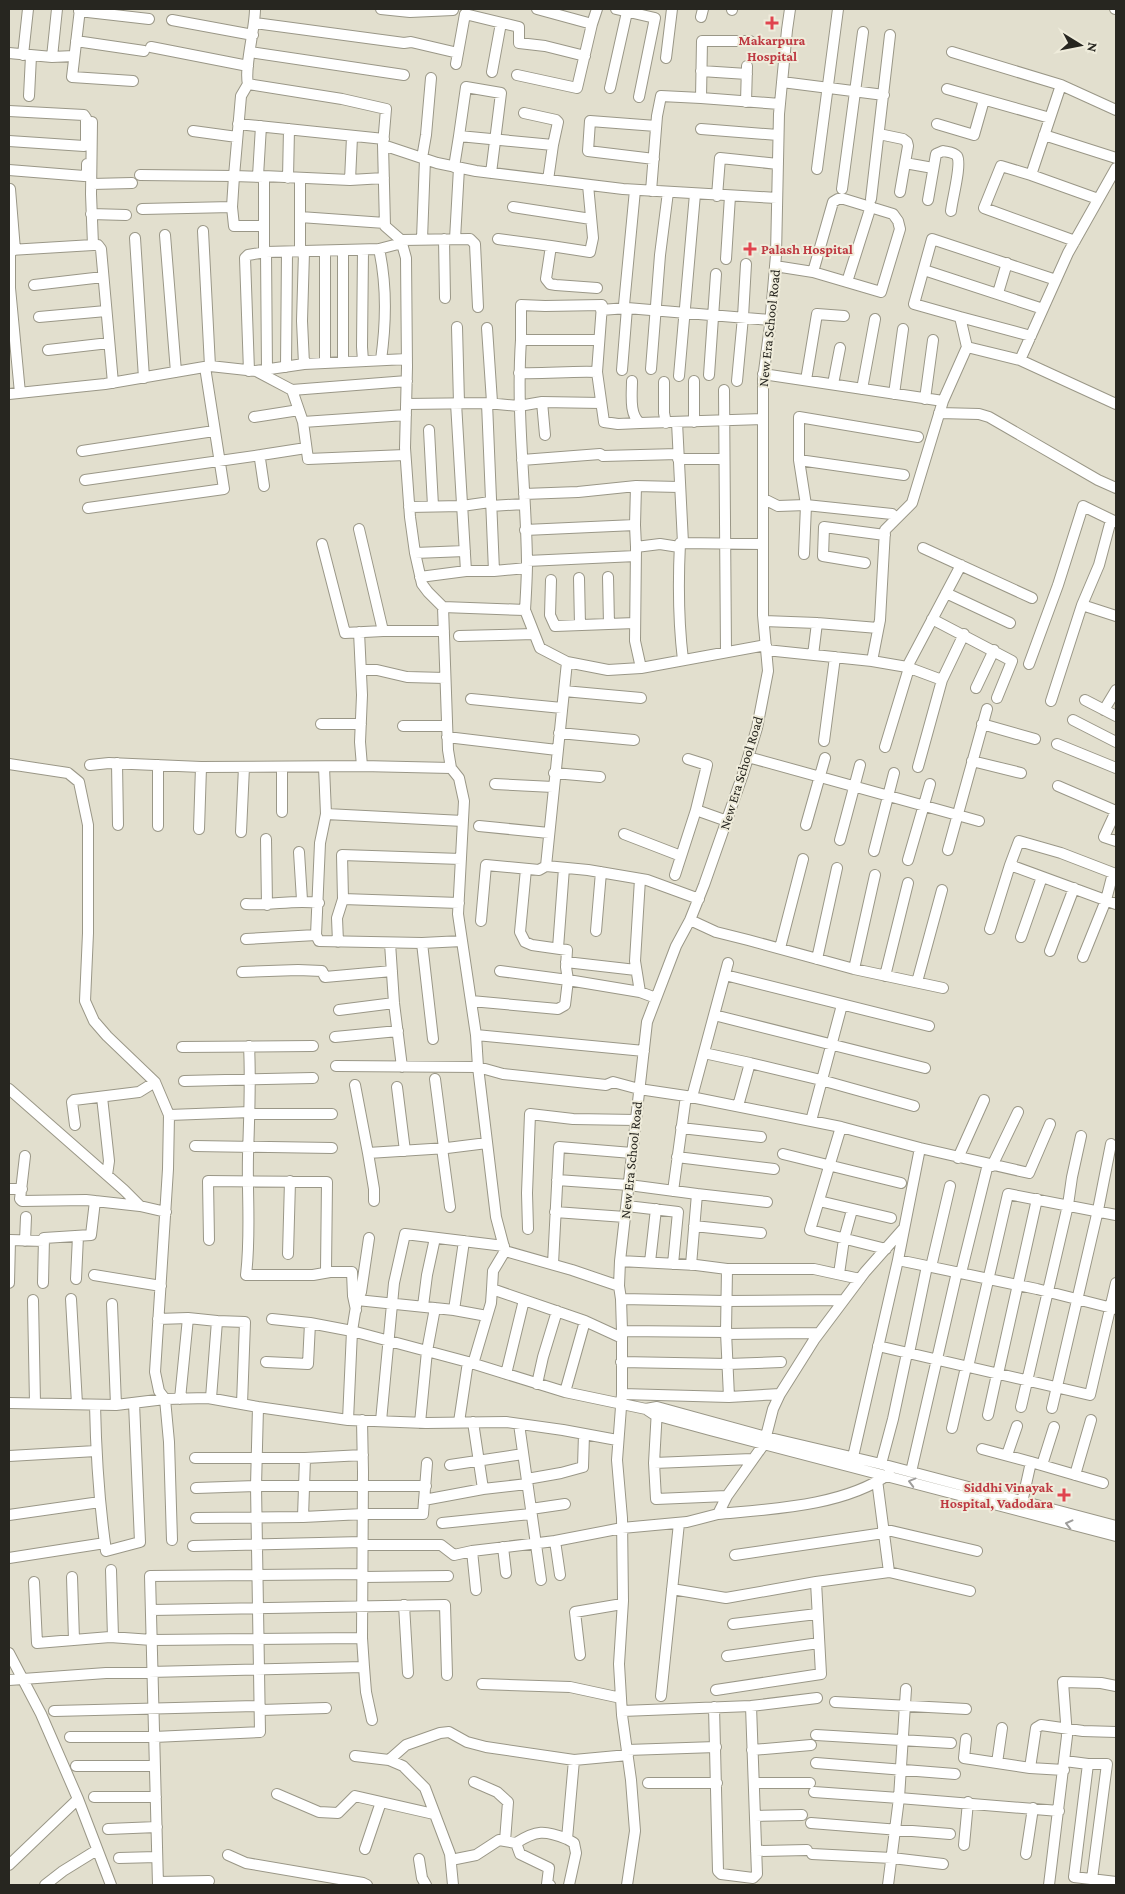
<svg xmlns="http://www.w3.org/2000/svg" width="1125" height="1894" font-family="'Crimson Pro',serif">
<rect width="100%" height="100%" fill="#e2dfce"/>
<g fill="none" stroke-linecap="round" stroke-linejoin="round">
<g stroke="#9a9787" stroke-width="12">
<path id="minor" d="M80 9 72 77 133 81
M255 9C255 29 244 68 248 84L342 99 386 109 383 145 385 226 401 240 406 258 407 367 405 448 410 517 415 553 422 584 428 592 443 607 525 610 540 648 567 662 608 670 641 668 766 645
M381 9 410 12 453 10
M537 9 592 24 597 9
M616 9 655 18 639 97
M1115 9H1116
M732 10V9
M79 11 149 19
M701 17 703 9
M172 20 253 35
M255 23 404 43 411 42 458 53
M76 41 144 51
M750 41H702L701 98 780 104
M151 47 248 66
M250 52 404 75
M952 52 1061 85
M9 53 52 57 74 56
M23 55 28 9
M52 57 57 9
M666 58 672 9
M456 64 465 14 519 27V43L545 46 585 56
M701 71 747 74
M492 72 501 23
M517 75 577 88 592 24
M782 82 884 95
M248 84 241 96 234 176 264 177V248
M610 88 627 12
M947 89 1050 118
M29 96 31 56
M746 102 747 66
M9 111 84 115 86 118V143L84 146 9 141
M524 113 556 120 558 122 553 145
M92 122 91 194 93 245H98L101 249 113 383
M238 124 384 139
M937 124 974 135 984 100
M701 129 778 135
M193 131 237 137
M879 134 903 139 907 142 908 146 905 163 933 168
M1044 135 1116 158
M459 136 466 87 501 93 491 173
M383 145 437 163 476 171 623 189 777 198
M422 158 426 135 431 78
M654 159 588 151 590 121 656 126
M454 167 459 136 553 145 548 180
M817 169 838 9
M9 170 84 176 87 172V164
M140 175 234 176 232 207 234 226H263
M1031 175 1001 166 984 208 1075 241
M258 176 261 126
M263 176 350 180 384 178
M288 178 289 129
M350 180 352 137
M92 184 132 183
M588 185 593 238 590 252 551 246 546 279 550 284 556 285 597 288
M10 189 15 250
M842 189 863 32
M635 190 624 305 627 308 770 320
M651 191 657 116 661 96 701 98
M900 192 905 163
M717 196 720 158 778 164
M871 199 890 35
M1098 199 1031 175 1061 85 1116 110
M928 200 936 154 943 151C947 152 954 152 957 156 962 164 952 200 951 211
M513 207 591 219
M142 209 232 207
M91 214 126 215
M300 217V178
M203 231 210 366
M165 235 176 372
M135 238 144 378
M422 239 425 159
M444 239 445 298
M455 239 459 168
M498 239 551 246
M401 240 470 239 475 244 478 307
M379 249C387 285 386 324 381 360
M363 250 362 347 363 361
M343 251V362
M266 252 267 370
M300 252V217L385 223
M726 259 730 196
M775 266 813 272 881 292 900 229 898 221 893 214 844 199H838L833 202 813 272
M924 270 1043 309
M847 282 871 206
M34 285 103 277
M998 293 1007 263
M601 310 627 308 622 370
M39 317 106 311
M960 317 1031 336
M457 327 459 403
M487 328 492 402
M521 340C516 414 526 487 527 561 527 577 526 594 525 610
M598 340H521V305L545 306 602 305 597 372 604 422 618 424 640 423
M967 347 960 317 914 304 932 239 1056 280
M48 350 109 343
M1020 360 1116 404
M325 363V252
M304 364 302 321 304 252
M286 367 287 252
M651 369 660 255 668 192
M249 371 245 258 248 255 266 252 379 249 402 243
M256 371 304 364 407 359
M519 373C545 374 570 371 597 372
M763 374 943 401
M709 375 716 274
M679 376 695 194
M806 380 817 314 844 316
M632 381C632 394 629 415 640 423L763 419
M694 381V422
M737 381 743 317 746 264
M664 382V413L666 423
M833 384 840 348
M862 389 875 319
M292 390 407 381
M724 390 726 652
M20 393 10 288V250L93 245
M9 394 105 384 210 366 256 371 292 390 303 422 308 459 405 455
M894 394 903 329
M925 399 933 340
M542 402 601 403
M456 403 466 571
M487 403 519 406 542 402 545 435
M406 404 487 403 494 571
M939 413 979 414 989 417 1098 480 1116 488
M254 417 299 410
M303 422 406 415
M677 422 683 543
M429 430 433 506
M82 451 214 431
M678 459H724
M522 460 600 454 603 456 678 454
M799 460 904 475
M85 480 261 455
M264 486 260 459 261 455 306 448
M636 486 679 487
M524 494 578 492 636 486 635 525
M764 499 778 506 806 505 892 514
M491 506 524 504
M409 507 462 506 490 502
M88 508 224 489 205 367
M1111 520 1099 565 1082 605 1116 616
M359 529 383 631H444
M525 530 635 525 636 547
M322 544 345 633 383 631
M923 548 1032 598
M415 553 465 551
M804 554 806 505 799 460V417L918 437
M527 561 636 556
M865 563 823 556 824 527 885 535
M420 577 466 571H494L527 568
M608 577 609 624
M579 578 580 625
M551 580 550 615 555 626 635 623
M946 593 1010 623
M443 607 448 750 451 768 459 778 464 801 458 914 476 1035 478 1067 496 1217 505 1251 572 1270 619 1286
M932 619 1012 661 997 698
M764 621 817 623 878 628
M359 632 362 695 360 742 362 766 451 768
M459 636 534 634
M766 650 872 661 907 667 942 680
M813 655 817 623
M683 660C678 619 678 584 680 543L763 544
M872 661 880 620 885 530 912 503 943 401 967 347 1020 360 1068 253 1116 168
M567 662 546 866 588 870 647 880 699 899
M1029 664 1058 585 1083 506 1116 522
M907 667 961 565
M641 668 635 641 636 547 660 544 679 547
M361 670H377L407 677 445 678
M976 688 994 650
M564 691 641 698
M471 699 562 708
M1085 700 1116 716
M1051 701 1082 605
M1104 710 1116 690
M1073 720 1116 742
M321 724H361
M982 724 1035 739
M403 726H446
M559 733 634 740
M447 737 557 750
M824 741 835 657
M1057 744 1116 768
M885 747 909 668
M748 757 979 821
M688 759 707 765 696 810 727 821
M972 761 1021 773
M117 763 118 825
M9 764 68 773 79 782 88 825V933L85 1001 94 1021 107 1036 155 1082 169 1115 168 1169 155 1372 159 1391 165 1399 169 1442 172 1540
M90 765 109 763 201 767 362 766
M282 767V812
M324 767 326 814 463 821
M918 767 942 680 964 634
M554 773 600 777
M495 784 553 787
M1058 786 1116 811
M1116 811 1104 837 1116 841
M326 814 320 843 316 935 319 941 422 943 462 941
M806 825 825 758
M158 826V765
M479 826 549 833
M199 829 201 767
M241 832 244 767
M624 834 681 856
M266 839 267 905
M840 840 860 765
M948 850 987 709
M874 851 894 773
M299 852 302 900
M908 860 930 784
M1010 865 1019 841 1061 853 1113 873 1106 900 1083 957
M526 869 520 932 525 942 532 945 567 950 566 967 568 980 640 992
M675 875 696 810
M640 879 635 961 640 992 656 998
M343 899 459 903
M246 904C271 906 294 899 319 903
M690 920 716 932 748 940 854 969 943 988
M481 921 486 865 539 870 546 866
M990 929 1010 865 1116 904
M596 931 601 872
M1021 937 1042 877
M246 939 316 935
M338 942 337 918 343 899 342 855 461 859
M390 943 394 1003 402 1067
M422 943 433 1039
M558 948 564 868
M780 948 803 859
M1050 951 1074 888
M817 959 837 868
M566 962 636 970
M854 969 875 875
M242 972 298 970 322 971 325 977 392 971
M725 975 929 1026
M885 976 908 883
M917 982 942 890
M471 1001 558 1009 565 1005 568 980 500 971
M339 1010 394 1003
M714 1015 925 1068
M476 1035 644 1051
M335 1037 398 1031
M249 1046C251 1083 249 1119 248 1156 247 1197 251 1234 246 1275H313L330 1272
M182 1047 313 1046
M704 1053 750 1063
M336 1066 478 1067 503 1074 606 1085 613 1082 639 1089 686 1096 841 1127
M435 1079 444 1148
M184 1081 313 1078
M355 1085 368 1153 447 1148 487 1143
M397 1087 405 1151
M9 1089 124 1190 140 1206
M102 1097 109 1161 107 1175
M692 1097 728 963
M738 1106 750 1063 821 1080 914 1106
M249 1114H332
M169 1115 250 1112
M811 1121 842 1005
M75 1125 72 1102 74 1100 139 1092 155 1082
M681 1128 761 1137
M195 1146 332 1148
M442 1148 450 1207
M368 1153 374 1189V1201
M783 1154 901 1183
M25 1156 20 1199 22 1201 86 1200 140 1206 166 1212
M677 1157 774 1169
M958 1158 984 1100
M992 1166 1018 1112
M557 1180 629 1185 697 1194 691 1265
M9 1189H22
M673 1191 686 1096
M697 1194 767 1202
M819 1201 891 1218
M627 1206 678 1212 673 1264
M555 1212 625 1217
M694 1226 761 1233
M528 1229 527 1193 530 1114 573 1119 636 1120
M209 1240 208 1181 327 1182 326 1270 330 1272H352L353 1296 356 1310
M25 1241 26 1217
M886 1249 810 1230 841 1127 920 1148
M505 1251 493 1271 492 1289 585 1321 622 1338
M288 1254 290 1181
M898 1260 920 1148 1029 1173 1050 1124
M620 1261 696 1265 727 1269 726 1332 729 1397
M650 1262 656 1209
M553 1264 559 1147 632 1153
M931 1267 950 1186
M727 1269H814L860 1279
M961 1273 988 1164
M839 1274 844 1239 852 1210
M94 1275 161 1286
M76 1279 78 1236
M9 1283 10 1240 44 1241
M43 1283 44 1238 91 1235 95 1201
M71 1299 77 1404
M621 1299 726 1301 844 1300
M33 1300 35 1403
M357 1300 361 1292 369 1238
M112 1304 116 1405
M423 1306 427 1275 435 1238
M454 1310 464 1241
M158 1319 188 1318
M272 1319 310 1323 352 1331 357 1300 454 1310 487 1316
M622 1331 726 1332
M726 1334 819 1333
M878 1346 1090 1395 1116 1283
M909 1353 927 1266
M266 1362 308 1364 310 1323
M621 1362 728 1364 781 1362
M473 1364 491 1303 492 1289
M968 1367 1008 1194 1116 1215
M506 1374 524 1300
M998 1374 1037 1199
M537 1384 543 1357 557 1311
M565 1392 585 1321
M622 1394 729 1397 780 1394
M211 1398 217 1321 245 1322 242 1404
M180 1399 188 1318 217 1321
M9 1403 116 1405 165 1399 208 1398 258 1407 348 1420 426 1423 506 1422 563 1430 617 1440
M95 1405C96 1454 99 1502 106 1551L140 1542 134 1403
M1021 1407 1068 1205 1072 1177 1081 1136
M1052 1408 1098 1210 1111 1144
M646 1409 657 1407 766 1437 881 1464 1116 1526
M657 1409 654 1463 656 1499 727 1496
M988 1415 997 1374
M348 1420 352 1331 468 1362 565 1392 646 1409 655 1415 710 1430 1116 1536
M381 1421 394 1283 405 1234 504 1246
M459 1422 468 1362
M473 1422 483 1489 527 1484
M420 1423 427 1351 435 1308
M519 1424 541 1580
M952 1428 966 1367
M982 1449 1031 1462
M1007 1455 1017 1426
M9 1456 96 1451
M853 1457 898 1260 1037 1289 1116 1309
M195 1458H305
M654 1463 752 1459
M881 1464 893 1419 907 1353
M450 1465 523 1454
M1042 1465 1054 1427
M911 1472 957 1272
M1075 1475 1091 1420
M527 1479 561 1473 583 1467 584 1434
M877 1480 889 1572 970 1591
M196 1488 256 1486H426
M424 1500 483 1489
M1021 1507 1031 1462 1103 1483
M531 1509 565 1504
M718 1514C772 1509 844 1506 889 1474
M9 1515 100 1502
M303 1517 305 1458 363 1455
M196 1518 303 1517 363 1514H423L427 1463
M442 1523 531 1514
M883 1529 977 1551
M363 1545H441L454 1555 472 1551
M193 1546 363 1542
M503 1547 506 1573
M735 1555 884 1533
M9 1558 105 1543
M111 1570 113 1637
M560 1575 555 1541 622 1528 687 1522 718 1514 727 1496 764 1444 773 1409 780 1394 814 1340 865 1272 904 1228
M72 1577 74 1640
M363 1577 448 1576
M34 1582 37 1643 110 1637 152 1640 362 1638
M672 1589 726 1598 816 1582
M476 1590 472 1551 555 1541
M404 1605 408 1673
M151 1610 445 1605 447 1675
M733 1624 817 1614
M9 1653 41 1714 78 1799 111 1885
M580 1655 575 1612 622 1604
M727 1656 819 1643
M364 1667 366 1692 372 1720
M9 1680 106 1673 364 1667 362 1638 363 1472 362 1420
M482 1684 570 1687 621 1698
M906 1689 899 1798 1059 1811
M716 1690 821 1674 816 1582 889 1572
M661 1696 679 1523
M835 1702 966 1709
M714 1707 718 1871 721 1874 753 1878 757 1874 751 1706
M261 1710 326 1708
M54 1711 260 1706
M622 1711 751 1706 817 1698
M816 1735 951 1743
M70 1737H154L260 1732 256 1486 258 1407
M966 1739 964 1758 1030 1768 1064 1770
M627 1750 716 1747
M752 1750 811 1745
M355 1756 389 1760 403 1766 425 1788 450 1854 453 1885
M389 1760 406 1745 440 1733 449 1732 467 1742 486 1747 574 1760 628 1755
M1065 1761 1088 1764 1074 1877 1116 1882
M816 1763 955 1774
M997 1763 1002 1728
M1088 1764H1107L1092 1879
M76 1766H155
M1030 1768 1036 1728 1041 1725 1083 1731 1116 1732
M474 1782 497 1792 508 1802 505 1841
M648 1783H717
M754 1783H810
M814 1792 899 1798 888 1885
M277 1794 319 1812 338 1813 355 1796 434 1814
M94 1797H156
M755 1816 802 1815
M811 1823 950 1834
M108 1829 157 1827
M567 1839 574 1843 576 1853 569 1885
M516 1843 520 1854 549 1868 547 1884 550 1885
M964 1845 968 1802
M365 1849 381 1802
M756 1851 807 1850
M812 1854 892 1858 943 1864
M1026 1854 1033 1808
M228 1855 246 1863 363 1883 367 1885
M119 1858 157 1857
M419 1859 422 1878 426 1885
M451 1860 476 1855 499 1840 516 1843C536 1830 545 1830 567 1839L574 1760
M9 1865 78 1799
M158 1882 209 1881
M45 1885 63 1871 97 1850
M158 1885 150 1576 363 1574
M627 1885 635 1831 631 1780 622 1715 619 1664 623 1601 622 1518 617 1460 622 1394V1331L621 1299 619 1286 620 1261 647 1022 676 946 690 920 704 885 743 774 757 728 768 671 763 615V379L770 325 776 255 779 114 787 30 790 9
M1049 1885 1067 1736 1063 1682 1101 1683 1116 1686"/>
</g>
<use href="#minor" stroke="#fff" stroke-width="10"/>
</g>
<defs><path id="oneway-chevron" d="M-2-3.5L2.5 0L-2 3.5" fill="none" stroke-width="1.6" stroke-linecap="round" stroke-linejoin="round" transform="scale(1.25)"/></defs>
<g stroke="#9e9d9b">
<use href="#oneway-chevron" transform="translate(912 1482) rotate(-165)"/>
<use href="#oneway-chevron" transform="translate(1069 1524) rotate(-166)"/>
</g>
<g fill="#e0444e" stroke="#efecdb" stroke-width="2">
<path d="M769.5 15.5h5v5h5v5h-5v5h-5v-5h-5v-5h5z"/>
<path d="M747.5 241.5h5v5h5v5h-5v5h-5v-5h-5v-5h5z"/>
<path d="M1061.5 1487.5h5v5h5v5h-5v5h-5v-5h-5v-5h5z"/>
</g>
<g text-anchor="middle" stroke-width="4" stroke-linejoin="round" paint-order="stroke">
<g font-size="14" font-weight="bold" fill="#be3a42" stroke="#efecdb">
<text x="772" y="45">Makarpura<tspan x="772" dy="16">Hospital</tspan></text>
<text x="761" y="254" text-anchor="start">Palash Hospital</text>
<text x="1053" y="1492" text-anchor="end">Siddhi Vinayak<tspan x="1053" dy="16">Hospital, Vadodara</tspan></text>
</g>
<g font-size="14" fill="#272620" stroke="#efecdb">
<text transform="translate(769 328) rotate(-84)" y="5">New Era School Road</text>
<text transform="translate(741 773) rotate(-73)" y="5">New Era School Road</text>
<text transform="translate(631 1160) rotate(-84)" y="5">New Era School Road</text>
</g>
</g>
<rect width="1125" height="1894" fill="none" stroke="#272620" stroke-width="20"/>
<g transform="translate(1080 45) rotate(100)" stroke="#efecdb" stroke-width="4" paint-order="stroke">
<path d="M0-4L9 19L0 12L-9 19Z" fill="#272620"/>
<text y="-8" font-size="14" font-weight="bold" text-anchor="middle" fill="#272620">N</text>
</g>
</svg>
